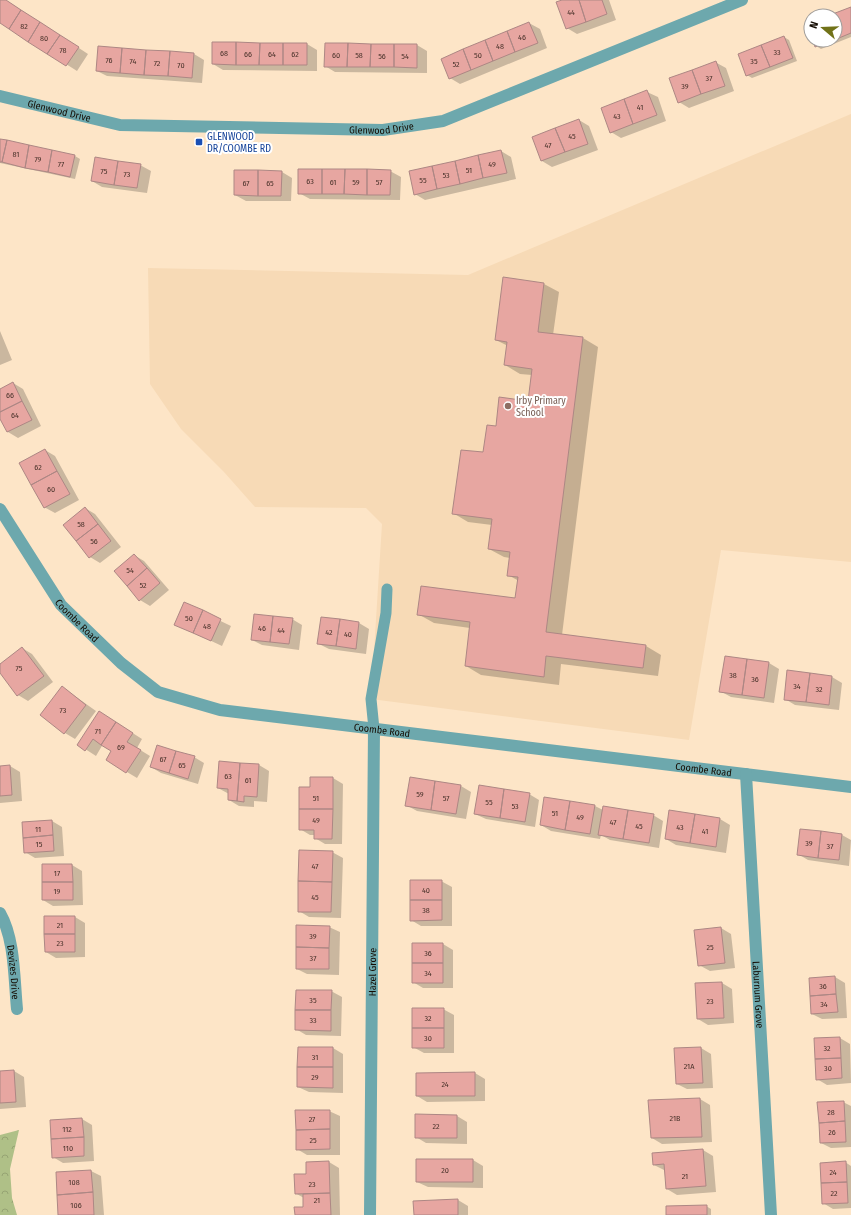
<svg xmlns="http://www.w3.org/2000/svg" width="851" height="1215" font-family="'Fira Sans Condensed',sans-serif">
<defs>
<pattern id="forest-crowns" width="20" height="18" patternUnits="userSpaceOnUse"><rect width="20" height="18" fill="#afc087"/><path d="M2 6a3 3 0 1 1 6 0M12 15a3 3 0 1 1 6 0" fill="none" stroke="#96a473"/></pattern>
</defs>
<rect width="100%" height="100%" fill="#fde5c7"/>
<path fill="#f7dab6" d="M851 114V562L721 550 689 740 371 699 382 524 366 508 255 507 224 472 181 429 150 384 148 268 468 275Z"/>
<path fill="url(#forest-crowns)" d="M19 1130 10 1169 12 1198 17 1215H0V1135Z"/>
<path fill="#0003" d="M1 0H5L12 4 88 54 77 71 0 22V2Z
M565 0H609L616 20 577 34 567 28Z
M851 9V37L821 49 816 46 814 40H835V16H832Z
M529 23 540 29 547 48 460 84 450 78Z
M784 37 789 40 797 61 752 78 747 75Z
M213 43 307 44 317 50V71L223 70 213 64Z
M417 45 427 51V73L335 72 325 66Z
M194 54 204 60 202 83 107 76 97 71Z
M715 62 726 68 734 91 689 108 679 102Z
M647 92 658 97 666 121 621 138 611 132Z
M579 120 589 126 598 150 552 167 542 161 533 137Z
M0 140 75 156 80 159 75 179 0 163Z
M501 151 511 157 516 179 425 200 415 194Z
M140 165 151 171 147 193 102 187 92 181Z
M390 171 401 177 400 200 310 199 299 193Z
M282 172 292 178 291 201H246L235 195Z
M544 284 559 292 553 335 583 338 598 347 562 635 646 646 661 655 658 676 561 664 559 685 481 675 466 666 470 628 434 623 418 614 516 599 519 581 508 575 510 558 504 557 489 549 492 525 468 522 453 513 496 428 529 402 532 375 520 374 505 365 508 346 496 340Z
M0 331 12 360 0 365Z
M13 383 23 389 41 426 18 438 8 432 0 416V390Z
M45 450 55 456 79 500 55 513 44 507Z
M85 508 95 514 121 547 100 563 90 557Z
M134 555 144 561 169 590 150 606 140 600Z
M185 604 231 626 222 646 175 624Z
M292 619 302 625 299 650 262 645 252 640Z
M359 623 369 629 366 654 329 649 319 644Z
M22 648 32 654 53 682 28 701 18 695 0 672V665Z
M769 663 779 669 774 703 731 697 720 691Z
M788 671 832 677 842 683 839 710 795 705 785 699Z
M62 688 72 694 96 711 75 739 65 733 41 715Z
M109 718 142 739 137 748 150 756 137 778 107 760 113 750 103 744 96 756 79 745Z
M194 757 204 763 198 784 161 773 151 767Z
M220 762 259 765 269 771 267 802 254 801V807L239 806 229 800V794L218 788Z
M10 766 20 772 22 801 0 803V767Z
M333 778 343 784 342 844H325L315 838V835H310L300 829 311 788Z
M461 786 471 792 466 819 417 811 406 805Z
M529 794 539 800 535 827 486 819 475 814Z
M595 806 603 810 653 815 663 821 659 848 610 840 601 835 600 839 551 831 541 825Z
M720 819 730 825 726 853 676 845 666 839Z
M52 821 62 827 64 856 35 858 25 852Z
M801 830 842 835 851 840 849 866 808 860 798 854Z
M332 852 343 858 341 918 309 917 299 911Z
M43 865H72L82 871 83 905 53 906 43 900Z
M441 881 452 887V926H421L411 920Z
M75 917 85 923V957L56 958 46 952Z
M329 927 340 932 339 975 307 974 297 969Z
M721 928 731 934 735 968 710 971 699 965Z
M443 944 453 950V988H423L413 982Z
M835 977 845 983 847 1018 822 1019 812 1014 810 979Z
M722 983 732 989 734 1023 708 1025 698 1019Z
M331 991 342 997 341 1036 306 1035 296 1029Z
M443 1009 454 1015V1053H424L413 1047Z
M840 1038 850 1044 851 1083 827 1085 817 1079Z
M299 1048H333L343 1054V1093L309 1092 298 1087Z
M701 1048 711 1054 713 1088 687 1089 677 1084Z
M14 1071 24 1077 26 1107 0 1109V1072Z
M475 1073 485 1079V1101L427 1102 417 1096Z
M700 1099 710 1105 712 1142 662 1144 652 1138Z
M843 1102 851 1106V1147L831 1148 821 1143Z
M329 1111 340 1116V1155H307L297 1149Z
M457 1116 467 1122V1144L426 1143 416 1137Z
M82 1119 92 1125 94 1161 63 1163 53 1157 51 1121Z
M703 1150 713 1156 716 1192 677 1195 667 1189 666 1171 654 1165Z
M417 1160H473L483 1166V1188L428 1187 417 1182Z
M329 1162 339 1168 340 1215H296L305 1207 304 1198 295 1193 307 1175Z
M845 1162 851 1166V1208L833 1209 823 1203Z
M91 1171 101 1176 104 1215H59L57 1173Z
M458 1200 468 1206V1215H415Z
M706 1206 711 1209V1215H667Z"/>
<path fill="#e7a6a1" stroke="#ad8784" d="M0 0H6L21 10 9 29 0 23Z
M562 0H579L586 22 566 29 556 2Z
M579 0H602L607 14 586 22Z
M851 7V33L839 38 835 28V16L830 15Z
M21 10 40 22 28 42 9 29Z
M40 22 60 35 47 54 28 42Z
M529 22 538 43 515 52 507 31Z
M811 23V35L807 25Z
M835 28 839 38 835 39Z
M507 31 515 52 493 61 485 40Z
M60 35 79 47 66 66 47 54Z
M784 36 793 58 770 67 761 45Z
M485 40 493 61 471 70 463 49Z
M813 40H833L815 47Z
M212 42H236V65L212 64Z
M236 42 260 43 259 65H236Z
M260 43H283V65H259Z
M283 43H307V65H283Z
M325 43H348L347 67H324Z
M348 43 371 44 370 67H347Z
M371 44H394V67H370Z
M394 44H417V68L394 67Z
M761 45 770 67 746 76 738 54Z
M98 46 122 48 120 73 96 71Z
M122 48 146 50 144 75 120 73Z
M463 49 471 70 449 79 441 59Z
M146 50 170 51 168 76 144 75Z
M170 51 194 53 192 78 168 76Z
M716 61 725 86 701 94 692 70Z
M692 70 701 94 678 103 669 78Z
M647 90 657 115 633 124 624 99Z
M624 99 633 124 610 133 601 108Z
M579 119 588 144 565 152 555 128Z
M555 128 565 152 541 161 532 137Z
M0 139 7 140 2 162H0Z
M7 140 29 145 25 168 2 162Z
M29 145 52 150 48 172 25 168Z
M52 150 75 155 70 177 48 172Z
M501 150 507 173 483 178 478 155Z
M478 155 483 178 460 184 455 161Z
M95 157 118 161 114 185 91 181Z
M118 161 141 164 137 188 114 185Z
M455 161 460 184 437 189 432 166Z
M432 166 437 189 414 195 409 171Z
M298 169H322V194H298Z
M322 169H345L344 194H322Z
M345 169H367V195L344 194Z
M367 169 391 170 390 195H367Z
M234 170H258V196L234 195Z
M258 170 282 171 281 196H258Z
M503 277 544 283 538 332 583 337 546 632 646 645 643 668 546 656 544 677 465 666 470 622 417 615 421 586 515 598 518 577 507 576 510 552 488 549 492 519 452 514 461 450 483 452 487 425 496 426 499 397 528 401 532 369 504 365 507 342 495 340Z
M13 382 22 401 0 412V389Z
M22 401 32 420 7 432 0 419V412Z
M45 449 57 471 31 485 19 463Z
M57 471 70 494 44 508 31 485Z
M85 507 98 524 76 541 63 525Z
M98 524 111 541 89 558 76 541Z
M134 554 147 568 127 586 114 571Z
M147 568 160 583 139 601 127 586Z
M184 602 203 610 193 633 174 625Z
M203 610 221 619 211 641 193 633Z
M254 614 273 616 270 642 251 640Z
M273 616 293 618 289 644 270 642Z
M321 617 340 619 336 646 317 644Z
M340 619 359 622 356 649 336 646Z
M22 647 44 676 17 696 0 673V664Z
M725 656 747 659 742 695 719 692Z
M747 659 769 662 764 698 742 695Z
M787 670 810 673 806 702 784 700Z
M810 673 832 676 829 705 806 702Z
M62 686 86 705 64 734 40 715Z
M99 711 116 722 101 745 93 739 85 751 77 745Z
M116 722 133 733 127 742 141 750 126 773 106 760 111 751 101 745Z
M157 745 176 751 169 773 150 767Z
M176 751 195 756 188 779 169 773Z
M219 761 240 763 237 801 228 800V789L217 788Z
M240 763 259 764 257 797 244 796V802L237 801Z
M10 765 12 795 0 796V766Z
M310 777H333V809H299V787H310Z
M410 777 435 781 431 810 405 806Z
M435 781 461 785 456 814 431 810Z
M479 785 504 789 500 818 474 814Z
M504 789 530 793 525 822 500 818Z
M544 797 570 801 565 830 540 825Z
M570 801 595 805 590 834 565 830Z
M603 806 628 810 623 839 598 835Z
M299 809H333L332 839H314V830H299Z
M628 810 654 814 649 843 623 839Z
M669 810 695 814 690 843 665 839Z
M695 814 720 818 716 847 690 843Z
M52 820 53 835 23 838 22 822Z
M800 829 821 831 818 858 797 855Z
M821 831 842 834 839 860 818 858Z
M53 835 54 851 24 853 23 838Z
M299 850 333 851 332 882 298 881Z
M42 864H72L73 882H42Z
M410 880H442V900H410Z
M298 881 332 882 331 912H298Z
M42 882H73V900H42Z
M410 900H442V920L410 921Z
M44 916H75V934H44Z
M296 925 330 926 329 948 296 947Z
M721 927 725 963 698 966 694 930Z
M44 934H75V952H45Z
M412 943H443V963H412Z
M296 947 329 948V969H296Z
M412 963H443V983H412Z
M835 976 836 994 810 996 809 978Z
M722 982 724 1018 697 1019 695 983Z
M296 990H332L331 1010H295Z
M836 994 838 1012 811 1014 810 996Z
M412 1008H444V1028H412Z
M295 1010H331V1031L295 1030Z
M412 1028H444V1048H412Z
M840 1037 841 1058 815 1059 814 1038Z
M298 1047H333V1067H297Z
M701 1047 703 1083 676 1084 674 1048Z
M841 1058 842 1078 816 1080 815 1059Z
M297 1067H333V1088L297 1087Z
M14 1070 16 1102 0 1103V1071Z
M475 1072V1096H416V1073Z
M700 1098 702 1137 651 1138 648 1100Z
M844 1101 845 1121 819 1123 817 1102Z
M295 1110H330V1129L296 1130Z
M415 1114 457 1115V1138H415Z
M82 1118 84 1137 51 1139 50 1120Z
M845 1121 846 1142 820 1143 819 1123Z
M330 1129V1149L296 1150V1130Z
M84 1137V1156L52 1158 51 1139Z
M703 1149 706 1186 666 1189 664 1164 653 1165 652 1153Z
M416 1159H473V1182H416Z
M329 1161 330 1193 295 1194 294 1174H306V1162Z
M846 1161 847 1182 821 1183 820 1163Z
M91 1170 93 1192 57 1195 56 1172Z
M847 1182 848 1203 822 1204 821 1183Z
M93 1192 94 1215H58L57 1195Z
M330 1193 331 1215H295L294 1207H303V1194Z
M458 1199V1215H414L413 1201Z
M707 1205V1215H666V1206Z"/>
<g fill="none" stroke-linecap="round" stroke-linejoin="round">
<path stroke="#6da8ad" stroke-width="11" d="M374 729 371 699 386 613 387 589"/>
<g stroke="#6da8ad" stroke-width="12">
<path id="s1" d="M0 96 120 125 383 130 443 121 742 0"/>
<path id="s2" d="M0 509 61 605 121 663 158 692 220 710 851 787"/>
<path id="s3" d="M746 774 771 1215"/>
<path id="s4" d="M0 913C15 939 14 979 17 1009"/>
<path id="s5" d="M370 1215 374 729"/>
</g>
</g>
<rect fill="#1a4fb4" stroke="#fff" stroke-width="1.5" x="195" y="138" width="8" height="8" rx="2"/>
<circle fill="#8d6e63" stroke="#fff" stroke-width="1.5" cx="508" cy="406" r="4"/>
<g text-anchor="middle" stroke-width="4" stroke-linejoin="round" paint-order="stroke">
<g font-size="8" fill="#4a332b">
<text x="571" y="15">44</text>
<text x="24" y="29">82</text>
<text x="522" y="40">46</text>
<text x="44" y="41">80</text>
<text x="500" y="49">48</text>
<text x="63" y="53">78</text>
<text x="777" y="55">33</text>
<text x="224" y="56">68</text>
<text x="248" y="57">66</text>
<text x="272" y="57">64</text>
<text x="295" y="57">62</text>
<text x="336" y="58">60</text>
<text x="359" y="58">58</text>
<text x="478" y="58">50</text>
<text x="382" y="59">56</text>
<text x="405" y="59">54</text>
<text x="109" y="63">76</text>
<text x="133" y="64">74</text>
<text x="754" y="64">35</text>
<text x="157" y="66">72</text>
<text x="456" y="67">52</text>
<text x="181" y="68">70</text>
<text x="709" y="81">37</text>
<text x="685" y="89">39</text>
<text x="640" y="110">41</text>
<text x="617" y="119">43</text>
<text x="572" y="139">45</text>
<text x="548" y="148">47</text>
<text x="16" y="157">81</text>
<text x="38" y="162">79</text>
<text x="61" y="167">77</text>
<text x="492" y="167">49</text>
<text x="469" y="173">51</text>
<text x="104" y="174">75</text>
<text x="127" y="177">73</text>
<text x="446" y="178">53</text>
<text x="423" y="183">55</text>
<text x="310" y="184">63</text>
<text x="333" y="185">61</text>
<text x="356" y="185">59</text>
<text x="379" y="185">57</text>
<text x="246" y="186">67</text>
<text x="270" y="186">65</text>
<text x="10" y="398">66</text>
<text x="15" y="418">64</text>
<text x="38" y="470">62</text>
<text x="51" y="492">60</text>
<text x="81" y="527">58</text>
<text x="94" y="544">56</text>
<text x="130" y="573">54</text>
<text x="143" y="588">52</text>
<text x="189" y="621">50</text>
<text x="207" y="629">48</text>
<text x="262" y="631">46</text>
<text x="281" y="633">44</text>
<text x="329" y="635">42</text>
<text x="348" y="637">40</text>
<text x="19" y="671">75</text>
<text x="733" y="678">38</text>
<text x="755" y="682">36</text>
<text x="797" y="689">34</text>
<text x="819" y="692">32</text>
<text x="63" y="713">73</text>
<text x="98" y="734">71</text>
<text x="121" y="750">69</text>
<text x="163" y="762">67</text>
<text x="182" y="768">65</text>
<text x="228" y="779">63</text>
<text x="248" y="783">61</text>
<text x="420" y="797">59</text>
<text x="316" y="801">51</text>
<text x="446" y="801">57</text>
<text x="489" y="805">55</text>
<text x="515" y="809">53</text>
<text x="555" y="816">51</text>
<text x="580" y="820">49</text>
<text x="316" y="823">49</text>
<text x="613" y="825">47</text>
<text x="639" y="829">45</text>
<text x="680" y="830">43</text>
<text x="38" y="832">11</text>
<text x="705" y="834">41</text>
<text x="809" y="846">39</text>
<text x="39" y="847">15</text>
<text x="830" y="849">37</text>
<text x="315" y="869">47</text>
<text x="57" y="876">17</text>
<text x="426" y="893">40</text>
<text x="57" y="894">19</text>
<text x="315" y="900">45</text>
<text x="426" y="913">38</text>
<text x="60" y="928">21</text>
<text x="313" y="939">39</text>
<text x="60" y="946">23</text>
<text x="710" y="950">25</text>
<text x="428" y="956">36</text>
<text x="313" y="961">37</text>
<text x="428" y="976">34</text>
<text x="823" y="989">36</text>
<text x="313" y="1003">35</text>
<text x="710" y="1004">23</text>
<text x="824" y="1007">34</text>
<text x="428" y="1021">32</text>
<text x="313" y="1023">33</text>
<text x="428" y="1041">30</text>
<text x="827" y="1051">32</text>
<text x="315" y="1060">31</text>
<text x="689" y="1069">21A</text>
<text x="828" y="1071">30</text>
<text x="315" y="1080">29</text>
<text x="445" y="1087">24</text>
<text x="831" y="1115">28</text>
<text x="675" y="1121">21B</text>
<text x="312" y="1122">27</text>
<text x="436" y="1129">22</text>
<text x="67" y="1132">112</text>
<text x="832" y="1135">26</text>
<text x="313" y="1143">25</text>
<text x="68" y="1151">110</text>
<text x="445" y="1173">20</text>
<text x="833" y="1175">24</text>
<text x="685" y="1179">21</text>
<text x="74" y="1185">108</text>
<text x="312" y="1187">23</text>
<text x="834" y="1196">22</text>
<text x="317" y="1203">21</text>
<text x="76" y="1208">106</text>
</g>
<g font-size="10" fill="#150d04" stroke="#fff">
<text dy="4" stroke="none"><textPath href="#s1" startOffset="61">Glenwood Drive</textPath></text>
<text dy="4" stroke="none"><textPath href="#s1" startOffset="385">Glenwood Drive</textPath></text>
<text dy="4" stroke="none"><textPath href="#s2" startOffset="136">Coombe Road</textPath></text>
<text dy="4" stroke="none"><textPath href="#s2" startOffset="472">Coombe Road</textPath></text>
<text dy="4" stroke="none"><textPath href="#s2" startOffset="796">Coombe Road</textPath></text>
<text dy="4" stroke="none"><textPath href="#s4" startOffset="61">Devizes Drive</textPath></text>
<text dy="4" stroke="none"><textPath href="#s5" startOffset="243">Hazel Grove</textPath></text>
<text dy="4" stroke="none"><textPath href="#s3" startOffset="221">Laburnum Grove</textPath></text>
</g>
<g font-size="10" fill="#164399" stroke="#fff" text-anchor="start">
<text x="207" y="140">GLENWOOD<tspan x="207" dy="12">DR/COOMBE RD</tspan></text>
</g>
<g font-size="10" fill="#785e54" stroke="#fff" text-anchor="start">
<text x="516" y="404">Irby Primary<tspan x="516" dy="12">School</tspan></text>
</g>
</g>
<g transform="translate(823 28) rotate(289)"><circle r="19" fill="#ffffff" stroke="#a19e9b"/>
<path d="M0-3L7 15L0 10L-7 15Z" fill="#717218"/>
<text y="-6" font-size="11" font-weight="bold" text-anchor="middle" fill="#150d04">N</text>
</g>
</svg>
